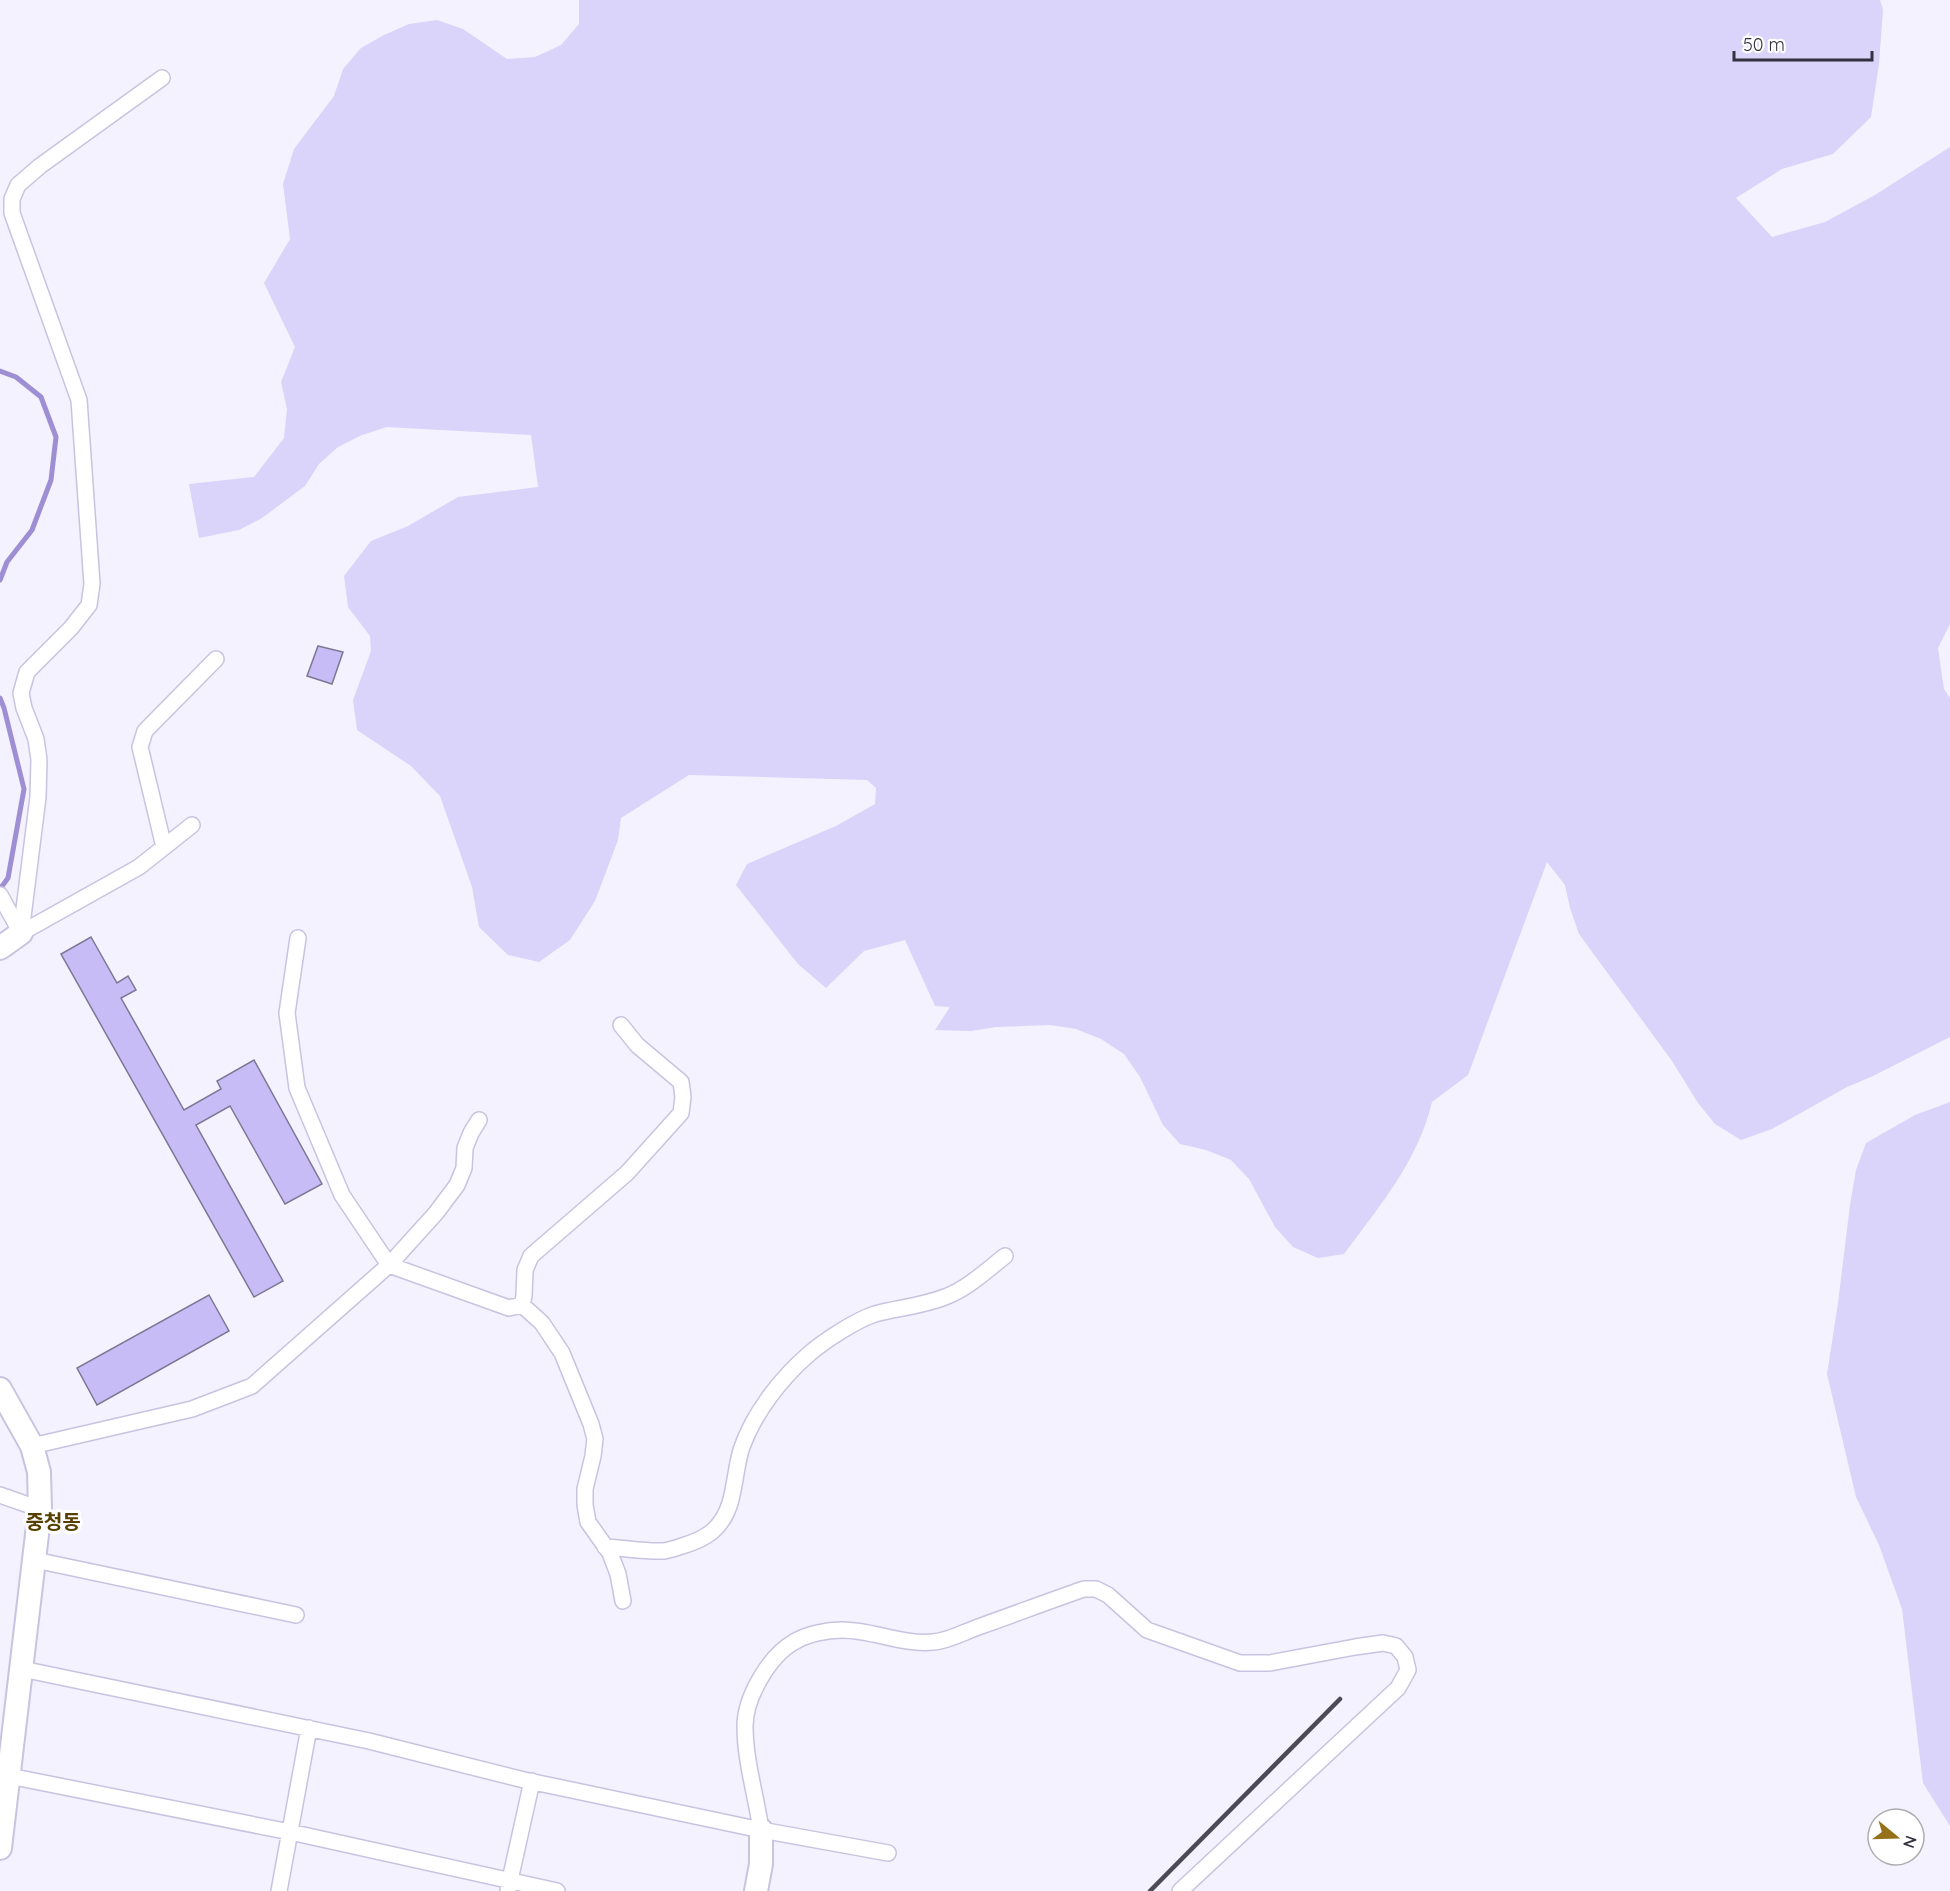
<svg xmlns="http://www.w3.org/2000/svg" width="1950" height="1891" font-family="Quicksand,'Noto Sans KR',sans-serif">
<rect width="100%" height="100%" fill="#f4f2fe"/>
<path fill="#dad3fa" d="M579 0H1880L1883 10 1879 64 1871 117 1833 154 1782 169 1736 198 1772 237 1825 222 1875 195 1950 147V624L1938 648 1944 689 1950 698V1037L1871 1077 1847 1087 1772 1129 1741 1140 1715 1124 1698 1103 1672 1061 1579 934 1570 908 1565 885 1547 862 1468 1075 1432 1102C1418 1161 1379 1207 1344 1254L1318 1258 1293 1247 1275 1227 1249 1179 1231 1160 1206 1150 1180 1144 1163 1125 1140 1077 1124 1054 1101 1039 1076 1029 1050 1025 996 1027 971 1031 935 1030 950 1007 935 1006 905 940 864 951 826 988 798 964 736 885 747 864 836 826 875 804 876 788 867 780 689 775 621 818 618 840 595 901 570 940 539 962 508 955 479 927 472 887 440 796 411 766 357 730 353 700 371 651 370 636 348 607 344 576 371 541 408 526 458 497 538 487 531 435 387 427 362 435 338 447 319 464 305 486 262 518 239 530 199 538 189 484 254 477 284 438 287 409 281 382 295 347 264 283 290 239 283 184 294 149 334 96 343 69 361 48 384 35 409 24 437 20 463 29 507 59 535 57 561 45 579 24Z
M1950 1102V1826L1923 1783 1902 1609 1879 1545 1856 1497 1827 1374 1838 1303 1850 1205 1856 1170 1866 1143 1915 1115Z"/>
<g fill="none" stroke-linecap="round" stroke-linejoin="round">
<path stroke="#9e8ed4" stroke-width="5" d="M0 371 16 377 41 397 56 437 51 480 32 530 7 562 0 580
M0 698 4 708 24 789 8 878 0 889"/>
</g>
<path fill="#c8bcf7" stroke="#7c7793" stroke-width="1.5" d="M318 646 343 652 332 684 307 676Z
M91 937 117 983 128 976 136 990 121 998 184 1110 221 1089 217 1081 254 1060 322 1184 285 1204 230 1106 196 1125 283 1281 254 1297 61 954Z
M209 1295 229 1331 97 1405 77 1368Z"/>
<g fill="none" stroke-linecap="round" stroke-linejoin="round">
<g stroke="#c8c3e1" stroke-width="18">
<path id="street" d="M164 847 140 747 145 731 216 659
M0 895 21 933
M21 933 38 797 39 760 36 739 24 708 21 693 27 672 71 628 89 605 92 584 79 400 12 213V199L18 185 40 166 162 78
M21 933 139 867 192 825
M298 938 287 1013 297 1088 342 1195 389 1265 509 1308 522 1305 524 1296 525 1270 531 1256 627 1173 681 1113 683 1097 681 1082 637 1045 621 1025
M522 1305 542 1323 562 1353 591 1424 595 1439 593 1456 585 1489V1505L588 1522 610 1553 618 1574 623 1601
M32 1446 192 1409 252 1386 389 1265 436 1213 457 1185 464 1168 465 1148 471 1133 479 1120
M0 1495 40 1509
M605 1547C625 1548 645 1552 664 1551 670 1550 676 1548 682 1546 706 1539 722 1529 730 1503 735 1486 736 1467 741 1450 753 1414 781 1378 809 1354 824 1341 856 1320 875 1314 898 1308 922 1306 945 1297 967 1289 987 1270 1005 1256
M35 1560 296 1615
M22 1669 369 1741 524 1780 761 1830 888 1853
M9 1776 290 1832 557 1891
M761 1830C756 1795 745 1761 745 1726 745 1698 769 1656 794 1642 807 1634 827 1630 842 1630 873 1630 902 1645 933 1642 949 1641 966 1631 981 1626 1015 1614 1049 1601 1084 1589H1096L1108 1595 1147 1630 1240 1663H1270L1355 1647 1383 1643 1396 1646 1405 1657 1408 1670 1398 1688 1180 1891
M508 1889 532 1781
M279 1891 309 1728"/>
</g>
<g stroke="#c8c3e1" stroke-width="26">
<path id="secondary" d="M0 948 21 933
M0 1389 32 1446 39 1472 40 1509 0 1848
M756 1891 761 1864V1830"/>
</g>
<use href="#street" stroke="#fff" stroke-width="15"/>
<use href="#secondary" stroke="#fff" stroke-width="22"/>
<path stroke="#4c4a56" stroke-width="4.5" d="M1150 1891 1340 1699"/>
</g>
<g text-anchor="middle" stroke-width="6" stroke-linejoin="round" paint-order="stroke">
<g font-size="20" font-weight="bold" fill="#573f00" stroke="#fff">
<text x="53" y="1529">중청동</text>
</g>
</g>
<g transform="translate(1896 1837) rotate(109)"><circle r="28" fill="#ffffff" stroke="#adadb1" stroke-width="1.5"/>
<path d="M0-4.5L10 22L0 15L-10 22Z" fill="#95711a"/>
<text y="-9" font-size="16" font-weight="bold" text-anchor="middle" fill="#33313d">N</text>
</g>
<path d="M1734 51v9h138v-9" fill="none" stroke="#33313d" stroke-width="3"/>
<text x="1743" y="51" font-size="18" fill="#33313d" stroke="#ffffff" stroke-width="4.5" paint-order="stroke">50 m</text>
</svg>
